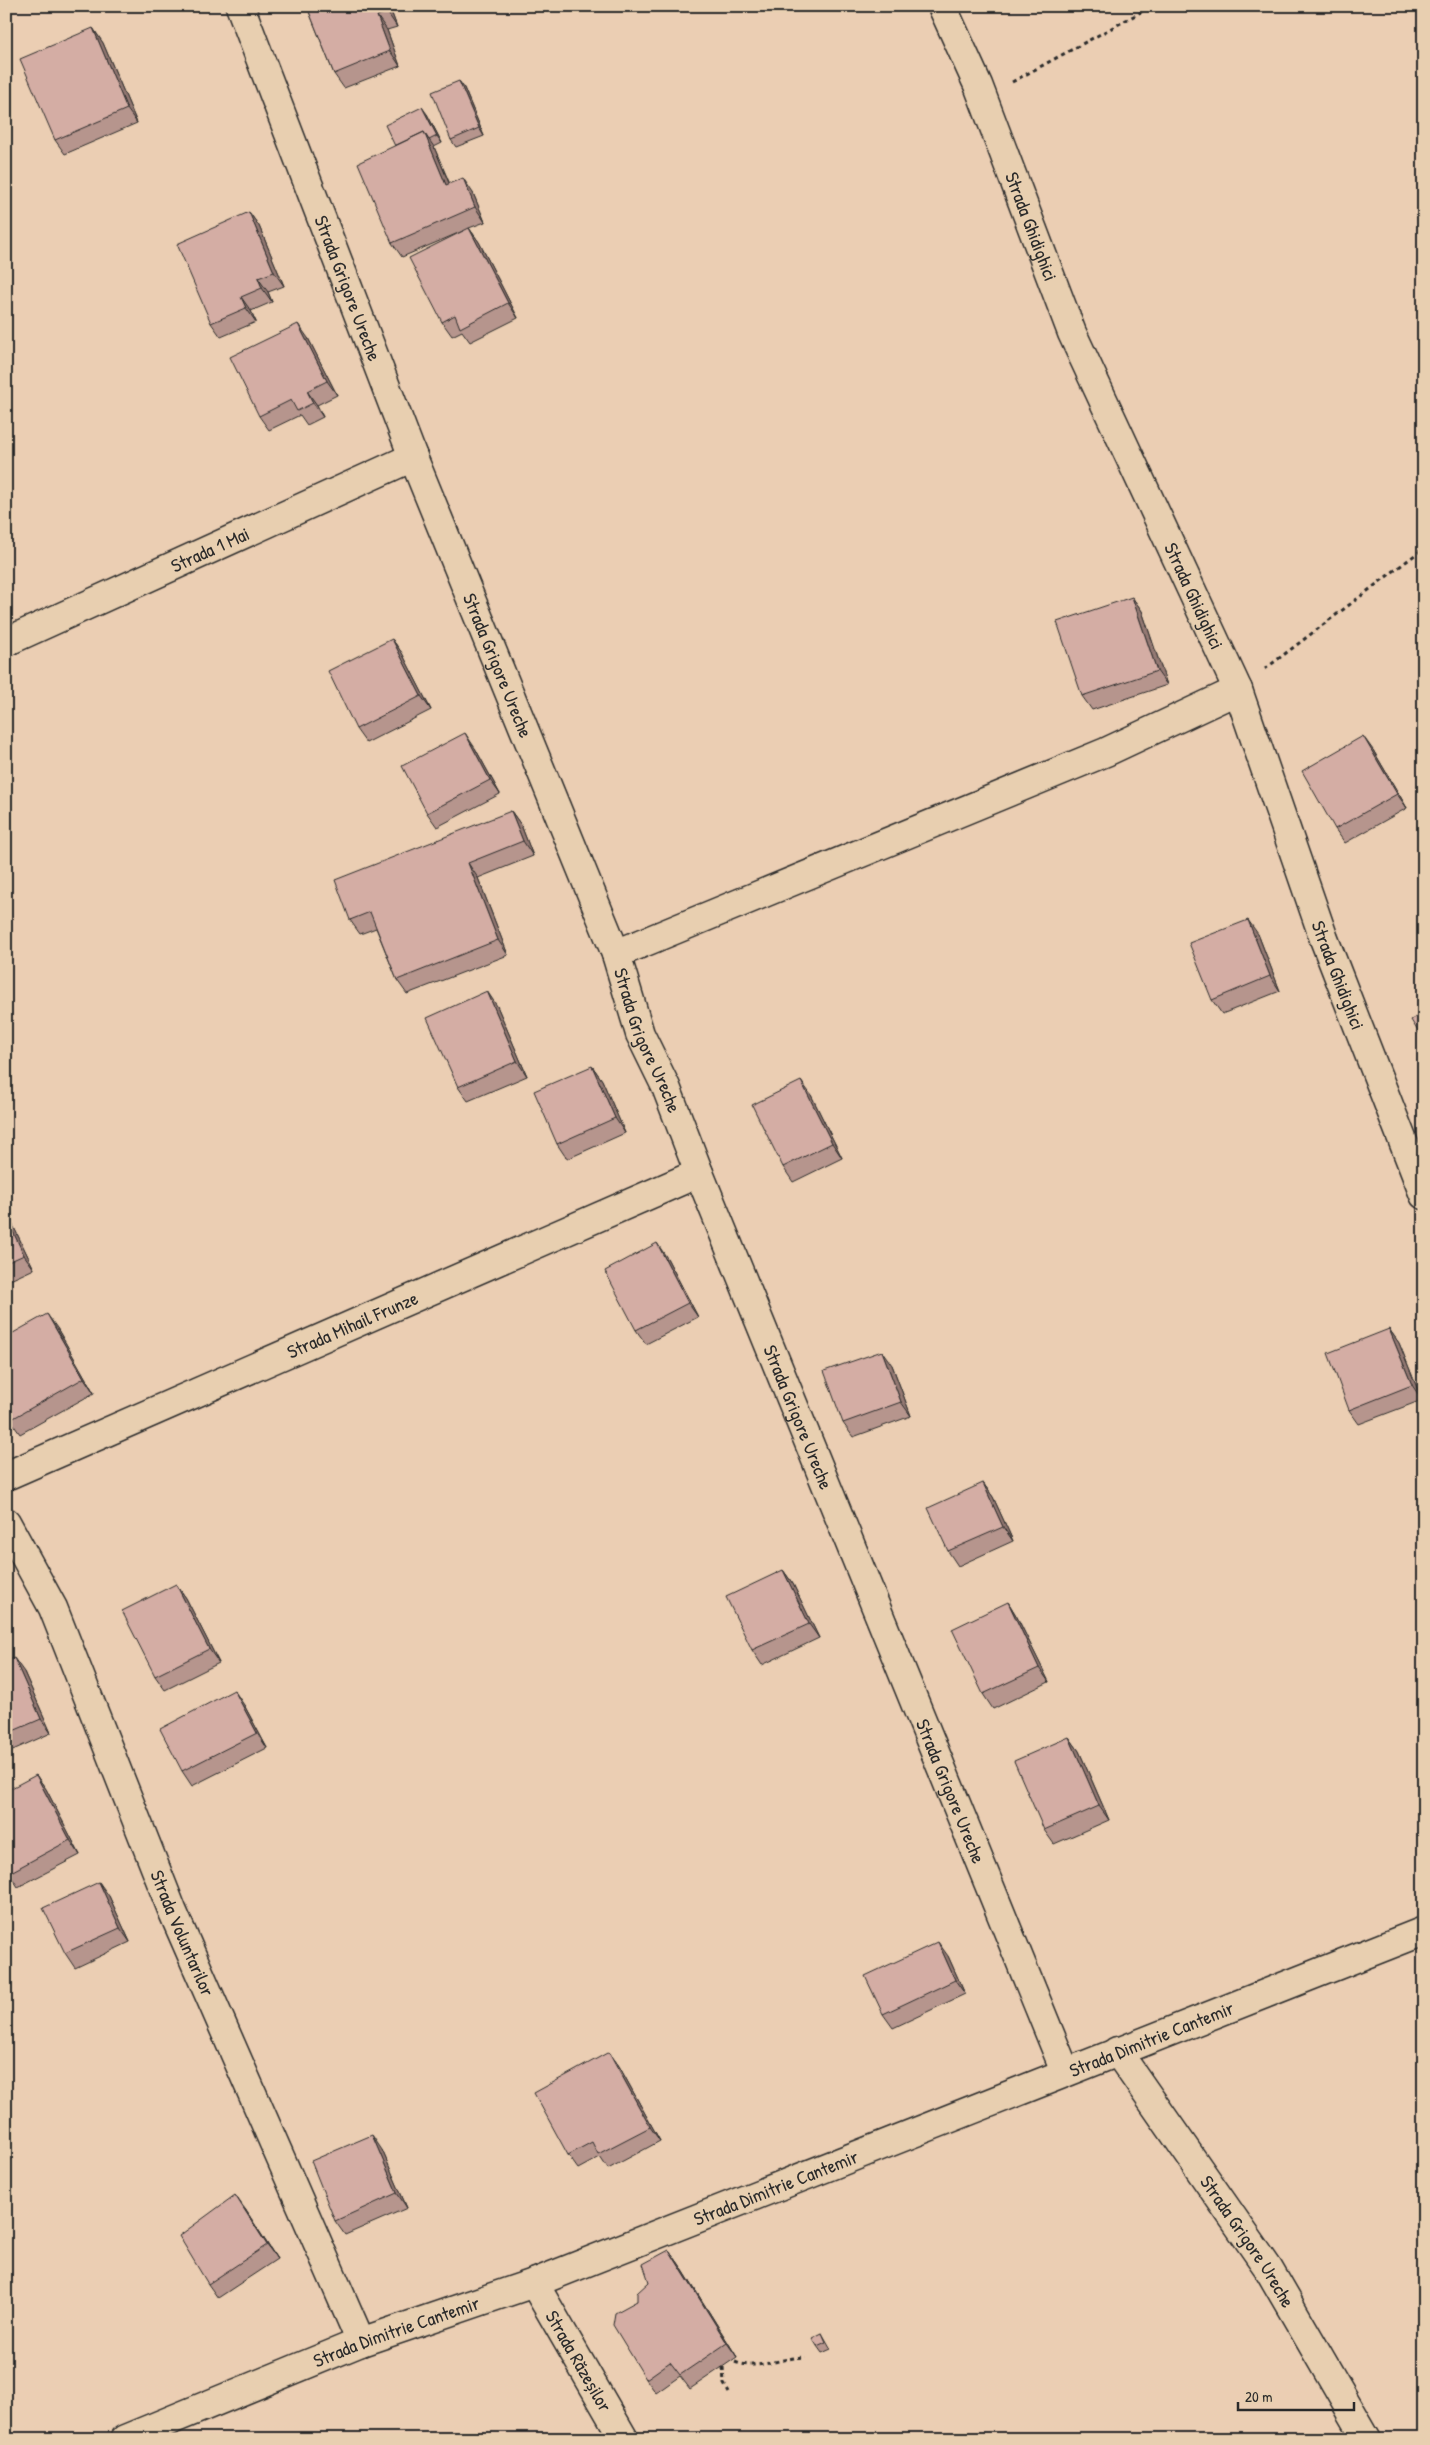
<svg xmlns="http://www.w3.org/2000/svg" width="1430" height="2445" font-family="'Patrick Hand',sans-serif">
<rect width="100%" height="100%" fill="#ebceb3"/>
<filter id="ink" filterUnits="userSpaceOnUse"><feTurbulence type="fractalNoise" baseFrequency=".02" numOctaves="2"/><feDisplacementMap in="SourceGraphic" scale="10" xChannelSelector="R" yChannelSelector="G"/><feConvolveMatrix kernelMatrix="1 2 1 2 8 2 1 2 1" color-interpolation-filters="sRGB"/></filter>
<g filter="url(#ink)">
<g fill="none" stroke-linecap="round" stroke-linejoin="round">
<g stroke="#2b2b2b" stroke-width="31">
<g id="minor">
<path id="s1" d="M240 6 413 457 616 954 640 1034 666 1087 699 1173 1065 2071"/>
<path id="s2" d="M942 6 978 85 1072 333 1238 690 1324 939 1424 1195"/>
<path id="s3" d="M6 642 413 457"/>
<path d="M616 954 1106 752 1238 690"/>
<path id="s4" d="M6 1476 699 1173"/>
<path id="s5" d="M6 1522 53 1608 172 1910 361 2342"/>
<path id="s6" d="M1117 2051 1268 2268 1367 2439"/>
<path id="s7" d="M534 2283 624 2439"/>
<path id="s8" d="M125 2439 361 2342 534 2283 1424 1931"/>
</g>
</g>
<path stroke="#2b2b2b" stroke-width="3" stroke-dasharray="4 4" stroke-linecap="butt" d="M1012 82 1152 6
M1265 669 1424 548
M735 2362C757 2371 783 2357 806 2357
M723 2367 724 2384 729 2393"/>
<use href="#minor" stroke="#e8cfb0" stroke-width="28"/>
</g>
<path fill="#b6958d" stroke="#2b2b2b" d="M389 6 397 27 387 30 400 66 344 88 334 74 308 9Z
M93 28 103 43 137 123 65 154 55 140Z
M459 81 464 88 484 136 456 147 451 140Z
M427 114 442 143 434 147 450 184 473 193 485 222 469 228 479 242 518 318 470 342 462 331 452 336 442 322 463 231 402 257 392 243 395 146Z
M249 212 259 226 284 286 268 292 272 302 251 311 256 322 221 337 211 323Z
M308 338 337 395 317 405 323 417 307 425 300 415 269 430 259 416Z
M1132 597 1142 611 1167 685 1092 710 1082 696Z
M392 639 402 653 431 710 366 743 356 729Z
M475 748 500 794 437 827 427 813Z
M1373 750 1407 808 1345 843 1335 829Z
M511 811 521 825 533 856 478 878 508 955 407 994 397 980 376 928 360 934 350 920Z
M1258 934 1280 991 1222 1014 1212 1000Z
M497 1006 527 1076 468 1101 458 1087Z
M592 1066 602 1080 625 1133 567 1159 557 1144Z
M811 1095 842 1158 793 1182 783 1167Z
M6 1211 34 1269 6 1282Z
M667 1258 698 1317 646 1344 636 1330Z
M57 1328 94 1393 20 1434 10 1420 12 1363Z
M1389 1329 1399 1343 1422 1400 1359 1424 1349 1410Z
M892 1365 911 1416 853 1437 843 1423Z
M983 1483 993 1497 1013 1541 958 1566 948 1551Z
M783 1570 793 1584 819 1638 762 1665 752 1650Z
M176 1584 186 1598 219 1663 165 1690 155 1676Z
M1008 1602 1017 1617 1049 1682 993 1709 983 1694Z
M6 1661 24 1672 51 1733 6 1753Z
M244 1705 267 1748 192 1786 182 1771Z
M1069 1737 1079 1751 1109 1820 1054 1844 1044 1830Z
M36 1775 46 1789 80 1855 18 1887 9 1873Z
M109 1896 130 1942 75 1968 65 1953Z
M948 1956 965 1994 893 2028 883 2014Z
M609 2052 619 2066 660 2141 608 2169 600 2157 578 2169 568 2155Z
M382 2150 407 2208 345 2235 335 2221Z
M245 2209 277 2259 218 2298 208 2284Z
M669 2250 679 2264 737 2357 690 2389 680 2376 656 2393 646 2379 637 2301Z
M822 2333 831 2349 822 2353 817 2346Z"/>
<path fill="#947973" stroke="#2b2b2b" d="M385 6H389L397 27 387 12Z
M377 16 387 30 400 66 390 51Z
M93 28 103 43 137 123 127 109Z
M459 81 464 88 484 136 479 128Z
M422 107 427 114 442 143 437 136Z
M424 132 434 147 456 200 446 185Z
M463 178 473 193 485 222 475 207Z
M249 212 259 226 284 286 274 272Z
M469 228 479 242 518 318 508 303Z
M258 278 268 292 272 302 262 288Z
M241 297 251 311 256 322 246 308Z
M298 324 308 338 337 395 327 381Z
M307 391 317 405 323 417 313 403Z
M1132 597 1142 611 1167 685 1157 671Z
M392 639 402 653 431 710 421 696Z
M465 733 475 748 500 794 490 780Z
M1363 736 1373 750 1407 808 1397 794Z
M511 811 521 825 533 856 523 841Z
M468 863 478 878 508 955 498 940Z
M1248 920 1258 934 1280 991 1270 976Z
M487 991 497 1006 527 1076 517 1061Z
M592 1066 602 1080 625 1133 615 1118Z
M801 1081 811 1095 842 1158 832 1143Z
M6 1211 7 1213 34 1269 24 1255 6 1217Z
M657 1243 667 1258 698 1317 688 1303Z
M47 1314 57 1328 94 1393 84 1378Z
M1389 1329 1399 1343 1422 1400 1412 1385Z
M882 1351 892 1365 911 1416 901 1402Z
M983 1483 993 1497 1013 1541 1003 1527Z
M783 1570 793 1584 819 1638 809 1624Z
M176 1584 186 1598 219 1663 209 1649Z
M1008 1602 1017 1617 1049 1682 1039 1668Z
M14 1658 24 1672 51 1733 41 1719Z
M234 1690 244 1705 267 1748 257 1733Z
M1069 1737 1079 1751 1109 1820 1099 1806Z
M36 1775 46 1789 80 1855 70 1840Z
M99 1882 109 1896 130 1942 120 1928Z
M938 1942 948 1956 965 1994 955 1980Z
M609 2052 619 2066 660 2141 650 2127Z
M372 2135 382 2150 407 2208 397 2193Z
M235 2195 245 2209 277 2259 267 2245Z
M669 2250 679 2264 737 2357 727 2343Z"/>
<path fill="#d4ada4" stroke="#2b2b2b" d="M315 6H385L387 12 377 16 390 51 334 74 308 9Z
M93 28 127 109 55 140 20 59Z
M459 81 479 128 451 140 432 92Z
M422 107 437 136 429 140 424 132 395 146 385 125Z
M424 132 446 185 463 178 475 207 392 243 358 163Z
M249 212 274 272 258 278 262 288 241 297 246 308 211 323 177 244Z
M469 228 508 303 460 328 455 315 442 322 409 258Z
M298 324 327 381 307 391 313 403 297 411 291 400 259 416 230 357Z
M1132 597 1157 671 1082 696 1057 622Z
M392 639 421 696 356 729 328 671Z
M465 733 490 780 427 813 402 766Z
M1363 736 1397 794 1335 829 1302 771Z
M511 811 523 841 468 863 498 940 397 980 370 912 350 920 335 880Z
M1248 920 1270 976 1212 1000 1189 943Z
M487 991 517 1061 458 1087 427 1018Z
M1424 1012V1041L1411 1020Z
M592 1066 615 1118 557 1144 534 1091Z
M801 1081 832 1143 783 1167 752 1105Z
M6 1217 24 1255 6 1263Z
M657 1243 688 1303 636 1330 605 1271Z
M47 1314 84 1378 10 1420 6 1412V1366L12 1363 6 1353V1337Z
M1389 1329 1412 1385 1349 1410 1328 1353Z
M882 1351 901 1402 843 1423 824 1371Z
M983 1483 1003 1527 948 1551 928 1508Z
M783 1570 809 1624 752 1650 726 1597Z
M176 1584 209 1649 155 1676 122 1611Z
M1008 1602 1039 1668 983 1694 952 1629Z
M14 1658 41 1719 6 1734V1661Z
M234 1690 257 1733 182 1771 160 1729Z
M1069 1737 1099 1806 1044 1830 1014 1761Z
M36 1775 70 1840 9 1873 6 1868V1791Z
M99 1882 120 1928 65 1953 43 1908Z
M938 1942 955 1980 883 2014 865 1976Z
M609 2052 650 2127 598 2154 592 2142 568 2155 534 2093Z
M372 2135 397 2193 335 2221 311 2161Z
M235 2195 267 2245 208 2284 179 2236Z
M669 2250 727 2343 680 2375 670 2362 646 2379 613 2325 615 2313 637 2301V2293L649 2282 643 2264Z
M822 2333 826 2342 817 2346 812 2338Z"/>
</g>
<g text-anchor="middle" stroke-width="5" stroke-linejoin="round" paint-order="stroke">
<g font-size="19" fill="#2b2b2b" stroke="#e8cfb0">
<text dy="7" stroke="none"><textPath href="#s2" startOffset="238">Strada Ghidighici</textPath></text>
<text dy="7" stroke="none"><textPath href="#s1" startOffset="302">Strada Grigore Ureche</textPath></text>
<text dy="7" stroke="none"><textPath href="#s3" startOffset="224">Strada 1 Mai</textPath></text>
<text dy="7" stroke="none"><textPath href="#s2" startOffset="642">Strada Ghidighici</textPath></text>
<text dy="7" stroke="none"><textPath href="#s1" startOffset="708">Strada Grigore Ureche</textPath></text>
<text dy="7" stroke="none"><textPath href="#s2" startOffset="1048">Strada Ghidighici</textPath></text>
<text dy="7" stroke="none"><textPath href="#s1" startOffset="1112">Strada Grigore Ureche</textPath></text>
<text dy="7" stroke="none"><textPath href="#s4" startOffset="378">Strada Mihail Frunze</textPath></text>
<text dy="7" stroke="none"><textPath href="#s1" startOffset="1518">Strada Grigore Ureche</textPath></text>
<text dy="7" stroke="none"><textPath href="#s1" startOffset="1922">Strada Grigore Ureche</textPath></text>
<text dy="7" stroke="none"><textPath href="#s5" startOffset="448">Strada Voluntarilor</textPath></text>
<text dy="7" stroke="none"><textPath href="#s8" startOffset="1102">Strada Dimitrie Cantemir</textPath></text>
<text dy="7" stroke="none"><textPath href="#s8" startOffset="698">Strada Dimitrie Cantemir</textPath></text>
<text dy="7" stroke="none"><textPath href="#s6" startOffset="231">Strada Grigore Ureche</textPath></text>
<text dy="7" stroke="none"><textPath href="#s8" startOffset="292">Strada Dimitrie Cantemir</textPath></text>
<text dy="7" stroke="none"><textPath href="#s7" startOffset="90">Strada Răzeșilor</textPath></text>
</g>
</g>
<rect width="1430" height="2445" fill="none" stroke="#e8cfb0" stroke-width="25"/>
<rect x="12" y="12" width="1405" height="2420" fill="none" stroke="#2b2b2b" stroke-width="2" filter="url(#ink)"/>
<path d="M1238 2402v8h116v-8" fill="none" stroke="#2b2b2b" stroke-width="2.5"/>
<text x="1245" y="2402" font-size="15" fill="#2b2b2b" stroke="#e8cfb0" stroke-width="4" paint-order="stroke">20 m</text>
</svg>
